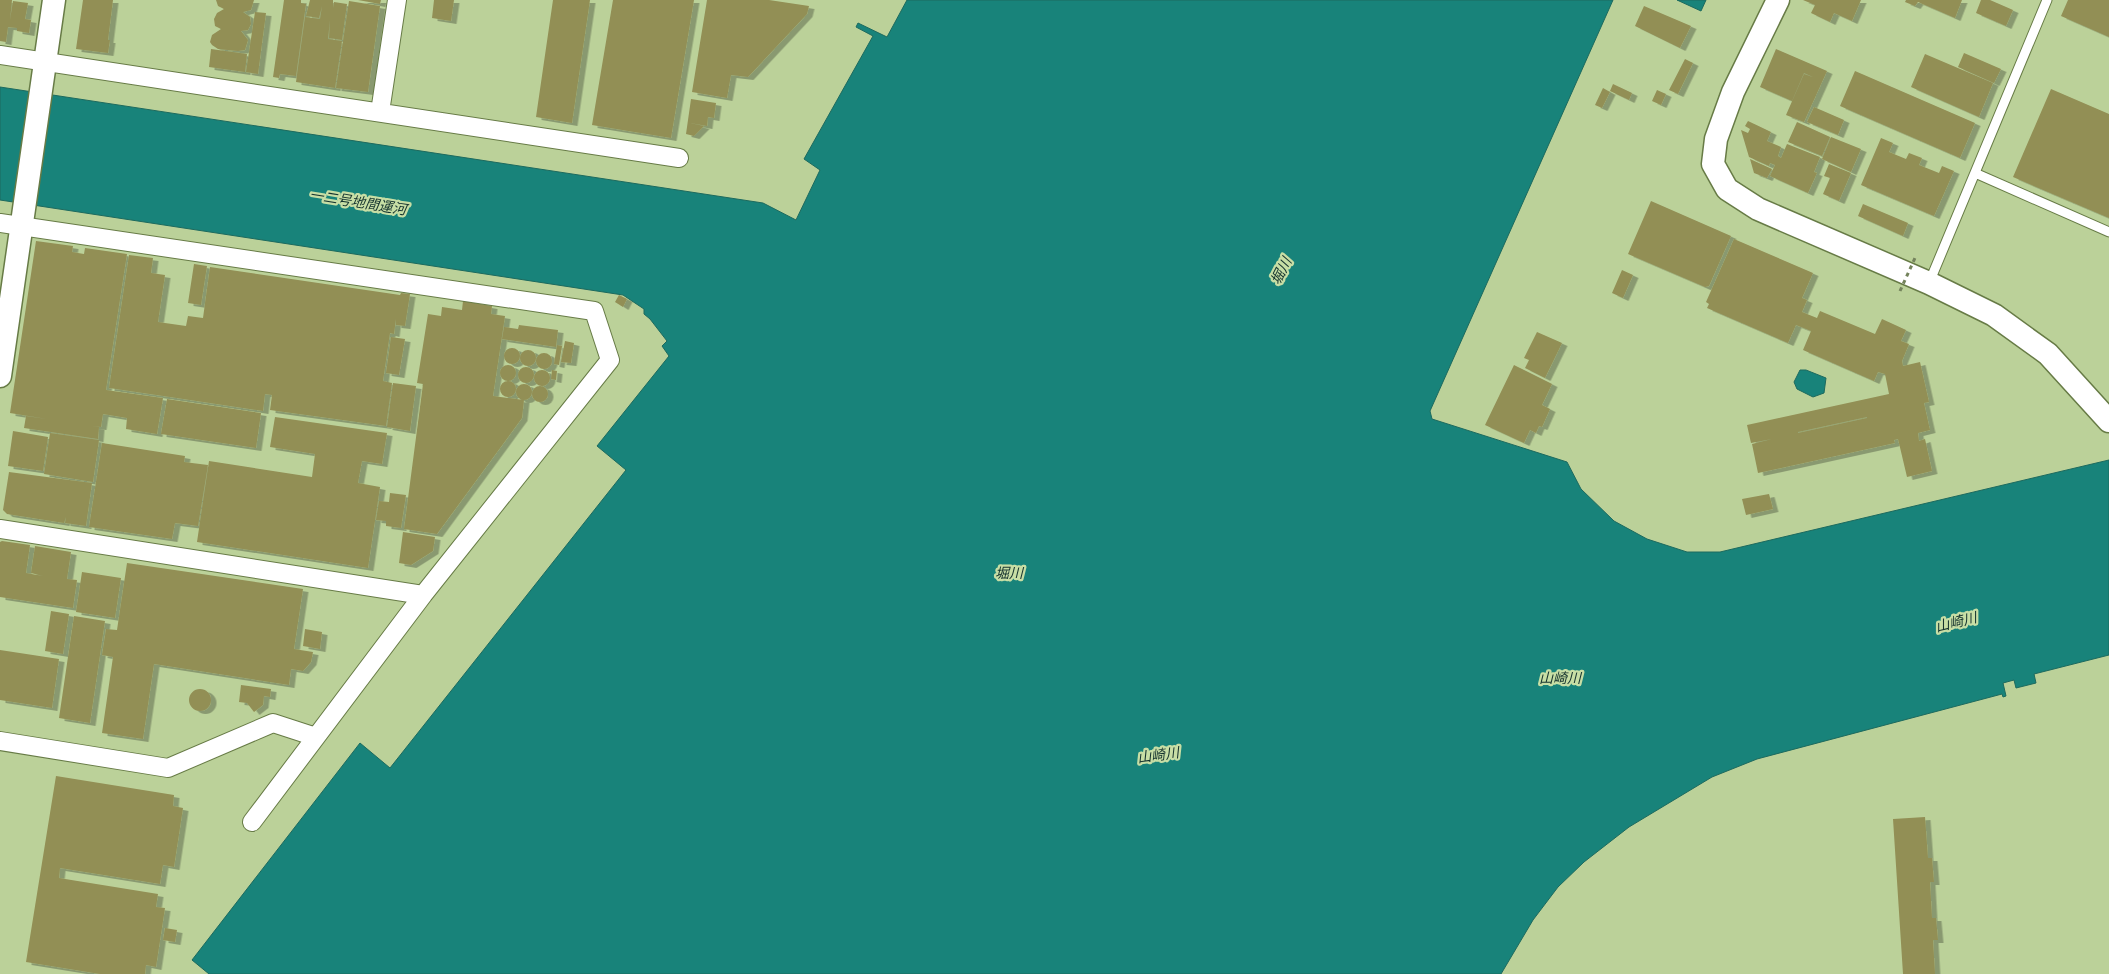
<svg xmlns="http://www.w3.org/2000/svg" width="2109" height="974" font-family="'Public Sans','Noto Sans JP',sans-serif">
<defs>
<filter id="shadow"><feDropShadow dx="5.5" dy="3" stdDeviation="0" flood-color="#0004"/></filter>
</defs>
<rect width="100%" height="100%" fill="#bbd199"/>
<path fill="#18837a" stroke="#1d6a5e" d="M907 0H1613L1430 411 1432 419 1567 462 1581 489 1614 521 1647 539 1687 552H1720L2109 460V655L2034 674 2036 683 2016 688 2014 680 2003 683 2006 696 2003 697 2002 694 1757 759 1712 777 1629 827 1584 862 1558 887 1533 920 1501 974H209L192 960 360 743 390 768 626 470 597 446 669 356 662 346 667 341 650 319 644 314V309L623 295 0 200V87L763 203 796 220 820 170 804 159 873 36 856 27 858 23 887 37Z
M1677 0H1706L1701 11Z
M1800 370H1806L1826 378 1824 393 1813 397 1797 389 1794 382Z"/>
<path fill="#928f55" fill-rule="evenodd" filter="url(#shadow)" d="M0 0H12L10 20 13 1 28 3 25 19 31 20 29 33 17 31V28L8 27 6 42 0 41Z
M83 0H113L108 40H110L108 53 76 49Z
M216 0H254L251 10 243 12 250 17 251 24 248 30 241 31 248 40 245 50 238 51 218 49 212 45 210 42 212 35 221 29 215 26 214 19 217 13 224 9 218 6Z
M284 0H301V3L306 4 296 76 280 74 279 78 273 77Z
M310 0H333V8L334 2 347 4 342 40 329 38 330 20 328 39 342 41 335 88 296 82 305 17 320 19 322 6 319 18 306 16Z
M358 0H381L380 4Z
M434 0H454L451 21 432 18Z
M553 0H590L572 123 536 117Z
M613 0H694L671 138 592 125Z
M707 0H769L809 6 807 14 748 77 731 75 727 98 692 92Z
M1803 0H1861L1852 21 1834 13 1830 22 1811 13 1815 5Z
M1906 0H1962L1955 18 1918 2 1915 6 1905 2Z
M1981 0H1990L2013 10 2006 26 1976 13Z
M2068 0H2109V37L2061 16Z
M349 1 380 6 368 92 336 88Z
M1644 6 1691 26 1680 48 1635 26Z
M255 12 266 13 258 74 246 72Z
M211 49 247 54 245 72 209 67Z
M1776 49 1827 71 1804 122 1786 115 1804 74 1813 77 1804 73 1792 101 1760 87Z
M1964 53 2001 69 1994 83 1958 67Z
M1925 54 1993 83 1979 117 1911 87Z
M1685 59 1693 63 1678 94 1669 90Z
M1855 71 1975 123 1960 158 1840 106Z
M1613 84 1632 93 1629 100 1610 91Z
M1603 88 1610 92 1602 108 1595 105Z
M2051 89 2109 114V218L2013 177Z
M1657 90 1666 94 1661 105 1652 101Z
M691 99 716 103 714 118 708 117 707 126 690 123 704 126 694 136 686 134Z
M1814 107 1844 120 1838 135 1807 122Z
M1748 121 1771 132 1767 141 1781 147 1778 156 1781 158 1787 144 1820 157 1814 172 1817 173 1808 193 1770 176 1775 165 1770 163 1769 166 1749 157 1741 130 1748 133 1750 129 1745 126Z
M1797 122 1830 137 1822 156 1788 142Z
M1831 137 1861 149 1851 172 1822 159Z
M1881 138 1893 143 1889 152 1906 159 1909 153 1922 158 1919 165 1939 173 1942 166 1954 171 1934 216 1861 185Z
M1750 159 1772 169 1767 178 1754 173Z
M1829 164 1851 173 1839 201 1823 194 1830 178 1824 176Z
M1651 201 1731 236 1709 286 1705 287 1628 254Z
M1863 204 1908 223 1903 236 1858 216Z
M1734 239 1813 273 1802 298 1807 300 1802 312 1817 318 1820 311 1875 334 1882 319 1906 330 1901 341 1909 344 1902 361 1903 366 1920 362 1929 402 1924 403 1930 430 1918 433 1919 441 1925 439 1932 471 1907 477 1898 439 1894 440 1895 443 1758 473 1752 444 1772 439 1751 443 1747 425 1889 394 1885 374 1878 372 1874 381 1803 350 1811 331 1796 325 1788 343 1707 308 1709 304 1706 302ZM1867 417V418L1798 433V432Z
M36 241 73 246 72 252 84 254 85 248 127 254 106 390 163 398 157 434 126 429 127 418 103 414 101 427 92 426 99 427 98 439 24 428 26 416 47 419 10 413Z
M129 255 153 258 151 273 165 275 158 322 186 326 188 316 203 318 210 267 400 295 401 293 410 294 405 326 396 325V319L394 334 390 333 383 381 392 383 386 426 270 410 272 395 265 394 263 411 170 397V391V397L109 388Z
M194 264 207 266 201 305 188 303Z
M1622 270 1633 275 1623 298 1612 293Z
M619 295 627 299 623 307 615 302Z
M463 301 492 306 491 314 505 316 493 396 524 400 522 418 437 534 404 529 423 384 417 383 428 314 441 316 442 307 462 310Z
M519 325 558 330 556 347 502 339 504 327 518 329Z
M1537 332 1562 343 1545 378 1525 368 1529 360 1524 358Z
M391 337 405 339 399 375 386 373Z
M565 341 574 343 571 363 561 362Z
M557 345 562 346 559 365 554 364Z
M504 356a8 8 0 1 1 16 0a8 8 0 1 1-16 0Z
M520 358a8 8 0 1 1 16 0a8 8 0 1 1-16 0Z
M536 361a8 8 0 1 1 16 0a8 8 0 1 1-16 0Z
M1514 365 1552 384 1542 405 1550 409 1542 427 1539 426 1536 433 1530 430 1524 443 1485 425Z
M500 373a8 8 0 1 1 16 0a8 8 0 1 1-16 0Z
M518 375a8 8 0 1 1 16 0a8 8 0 1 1-16 0Z
M552 370 557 371 556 380 551 379Z
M534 378a8 8 0 1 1 16 0a8 8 0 1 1-16 0Z
M500 389a8 8 0 1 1 16 0a8 8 0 1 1-16 0Z
M393 383 416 386 410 431 387 427Z
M516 392a8 8 0 1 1 16 0a8 8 0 1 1-16 0Z
M532 394a8 8 0 1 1 16 0a8 8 0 1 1-16 0Z
M167 399 261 413 256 448 161 434Z
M275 417 387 433 382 464 362 461 358 483 380 487 368 568 197 542 209 461 312 477 315 454 270 447Z
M13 431 48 437 43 471 8 466Z
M50 433 99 440 93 482 44 474Z
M102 443 185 456 184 462 208 465 198 526 175 523 172 539 89 527Z
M9 472 92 483 86 526 65 523 66 517 64 523 7 514 3 510Z
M390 493 406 495 401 528 386 526V521L376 520 379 501 389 502Z
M1769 494 1773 509 1746 515 1742 499Z
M403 532 435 537 433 551 411 565 399 563Z
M2 541 30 545 26 573 43 576 31 573 35 546 71 552 67 579 77 580 73 608 0 597V542Z
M127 563 303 589 294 649 313 652 311 662 303 671 291 669 289 685 154 664 143 739 102 733 113 657 102 655 106 629 117 630Z
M82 572 121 578 115 618 76 612Z
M51 611 69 614 63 654 45 651Z
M74 616 105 621 90 723 59 718Z
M305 629 322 632 320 649 303 646Z
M0 650 59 659 52 708 0 700Z
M241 685 271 689 270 697 264 696 263 705 254 712 247 703 239 702Z
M189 700a11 11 0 1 1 22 0a11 11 0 1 1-22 0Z
M56 776 174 795 173 806 183 808 174 867 163 865 160 884 60 868 59 878 158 894 156 907 165 908 156 967 146 965 145 974H100L26 962Z
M1925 817 1928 858H1932L1934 882H1930L1932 918H1936L1938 940H1933L1935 974H1903L1893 819Z
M165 928 177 930 175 942 163 940Z"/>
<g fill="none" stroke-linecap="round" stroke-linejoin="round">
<g stroke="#677b46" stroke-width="11">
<path id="service" d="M1975 173 2109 232
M1929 283 2047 0"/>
</g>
<g stroke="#677b46" stroke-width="20">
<path id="minor" d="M0 55 679 158
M380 112 397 0
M0 223 594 311 610 360 423 595 252 822
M0 529 423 595
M0 741 168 768 273 723 316 737"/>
</g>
<g stroke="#677b46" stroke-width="25">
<path id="tertiary" d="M1778 0 1733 92 1716 139 1713 164 1727 189 1758 209 1929 283 1994 315 2048 354 2109 421
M0 376 54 0"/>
</g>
<use href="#service" stroke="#fff" stroke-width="9"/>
<use href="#minor" stroke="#fff" stroke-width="18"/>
<use href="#tertiary" stroke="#fff" stroke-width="22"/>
<path stroke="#74835c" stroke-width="3" stroke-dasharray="4 4" stroke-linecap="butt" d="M1900 291 1915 258"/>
</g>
<g text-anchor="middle" stroke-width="4.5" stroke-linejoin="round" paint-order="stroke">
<g font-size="14" font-style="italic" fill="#14322e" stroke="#c7dea5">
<text transform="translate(358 202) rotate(9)" y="5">一二号地間運河</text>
<text transform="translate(1281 271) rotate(-63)" y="5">堀川</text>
<text x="1009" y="578">堀川</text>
<text transform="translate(1956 622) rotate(-14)" y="5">山崎川</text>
<text x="1560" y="683">山崎川</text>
<text transform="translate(1158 755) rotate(-8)" y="5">山崎川</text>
</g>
</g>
</svg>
